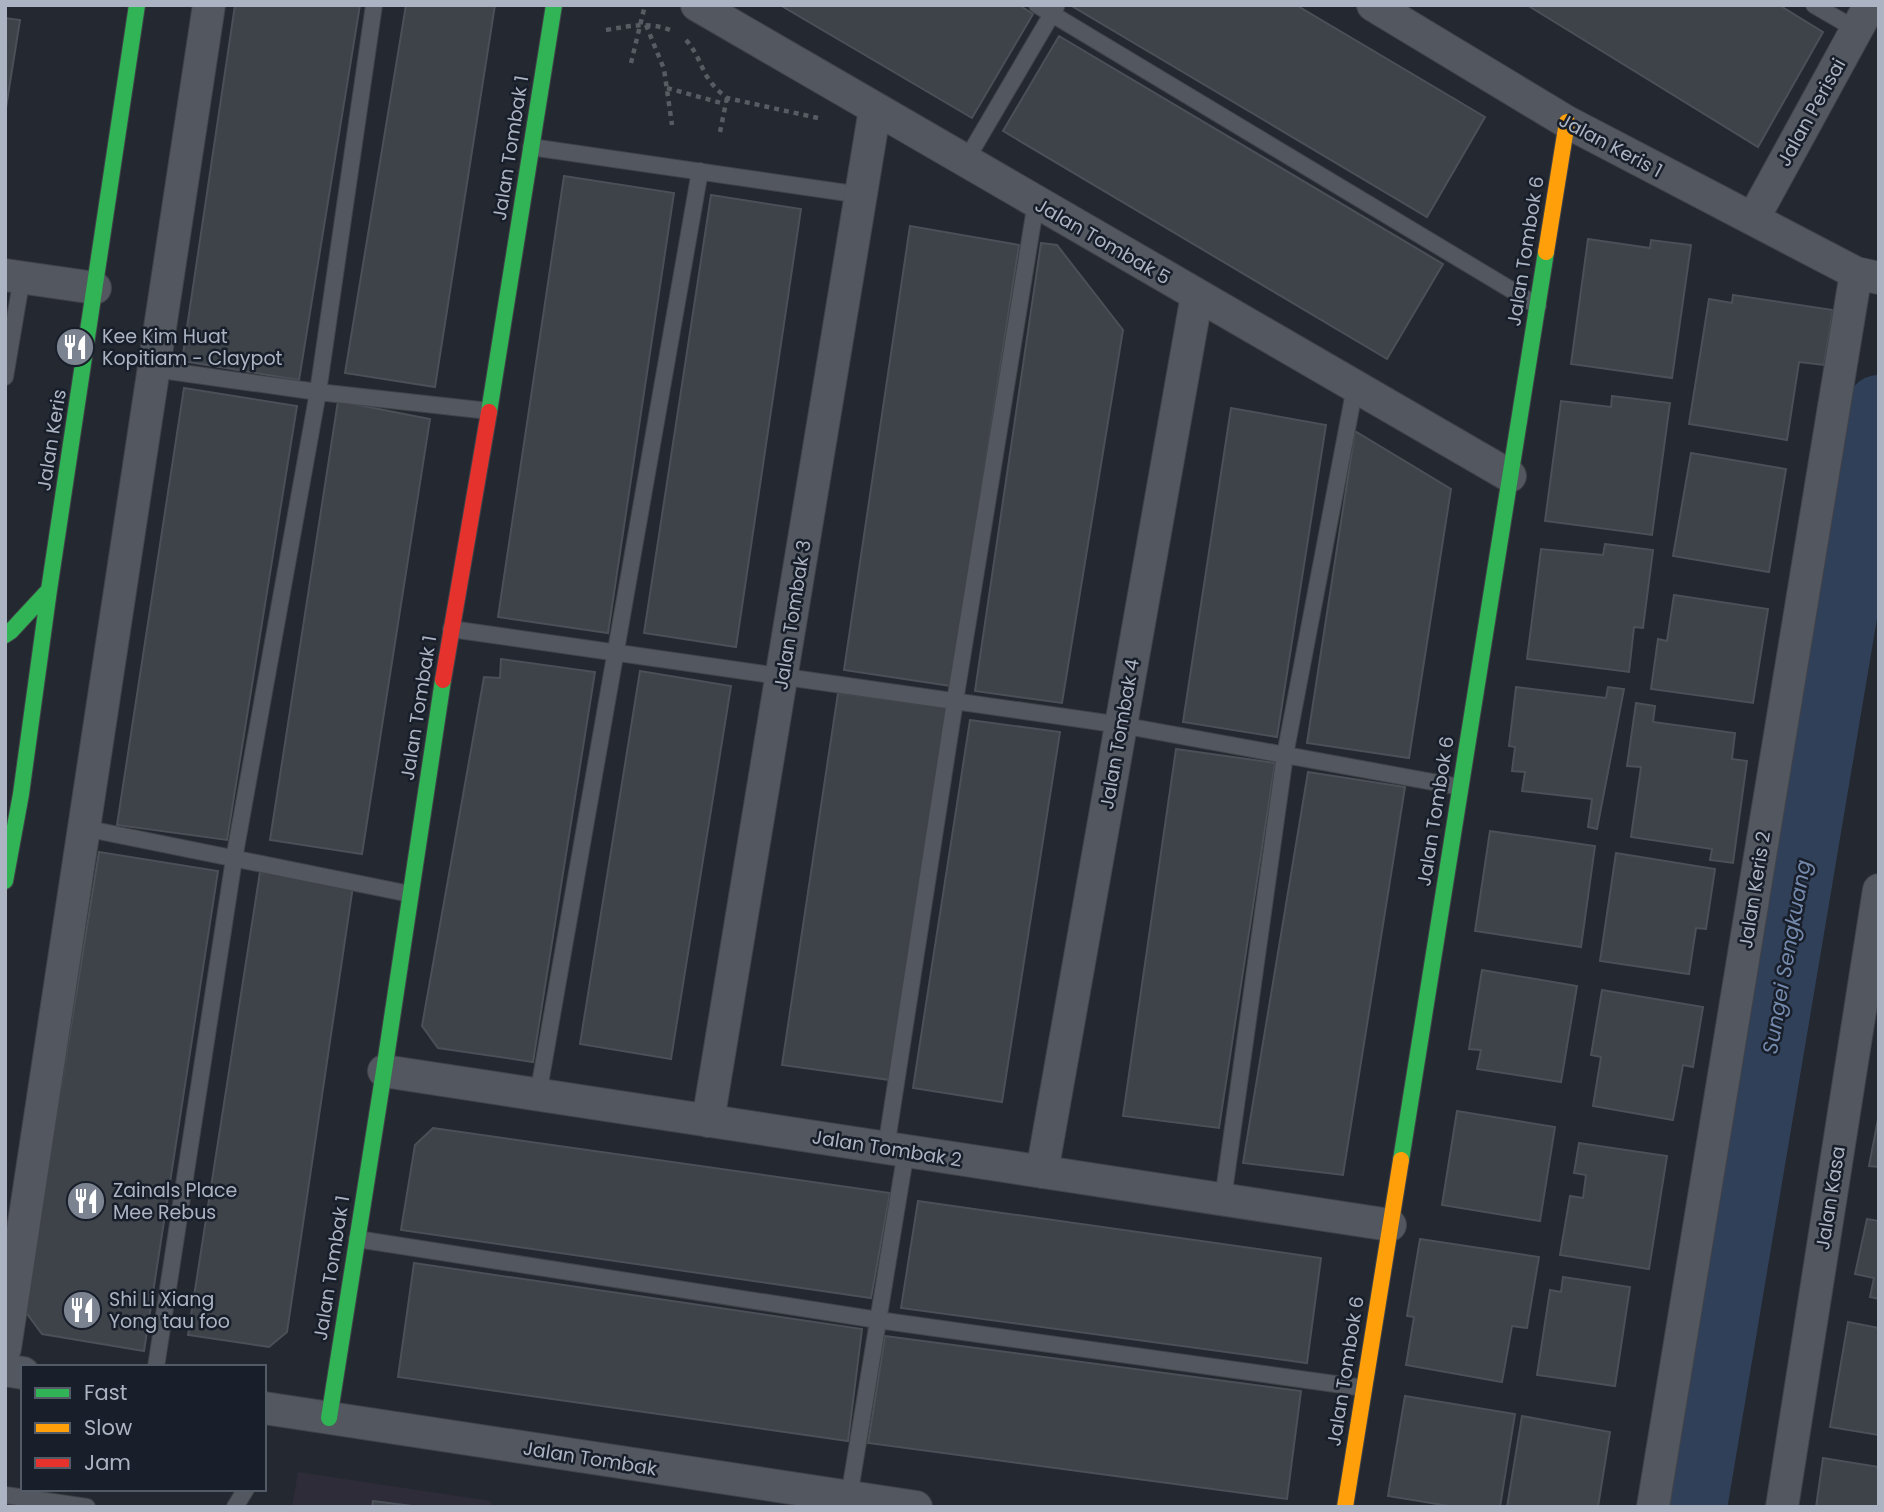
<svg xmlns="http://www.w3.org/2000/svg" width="1884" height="1512" font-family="Poppins,sans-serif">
<rect width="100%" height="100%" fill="#242830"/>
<path fill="#2e2c39" d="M298 1472 491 1501 490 1507H292Z"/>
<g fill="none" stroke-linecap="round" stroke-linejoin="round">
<path stroke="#314059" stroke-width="66" d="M1694 1507 1879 408"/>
</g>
<path fill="#3e4249" stroke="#4b5058" stroke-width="2" d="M235 5H360L299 380 182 361Z
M406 5H495L435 387 345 373Z
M780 5H1019L1033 14 972 118Z
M1070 5H1296L1485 117 1427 217Z
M1527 5H1779L1823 32 1758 147Z
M5 18 20 20 5 114Z
M1059 36 1443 264 1387 359 1003 131Z
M564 176 674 193 608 633 498 617Z
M711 195 801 209 736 647 644 633Z
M910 226 1019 245 951 686 844 670Z
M1588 239 1650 248 1651 240 1691 245 1672 378 1571 364Z
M1041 243 1057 245 1123 330 1062 703 975 691Z
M1733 295 1833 310 1824 365 1799 362 1787 440 1689 424 1709 299 1732 303Z
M184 388 297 406 227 840 117 825Z
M1612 396 1670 403 1652 535 1545 521 1561 401 1611 407Z
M338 401 430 419 362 854 270 840Z
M1231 408 1326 425 1277 737 1183 722Z
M1355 431 1451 489 1409 758 1307 743Z
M1691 453 1786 469 1769 572 1673 556Z
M1605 544 1653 550 1643 628 1634 627 1629 672 1527 659 1541 549 1603 555Z
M1674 595 1768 609 1753 703 1651 689 1658 639 1667 641Z
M501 659 595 672 533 1062 438 1048 422 1026 484 677 500 678Z
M640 671 731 686 671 1059 580 1044Z
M1516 687 1606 698 1608 687 1624 689 1597 829 1588 827 1592 799 1522 791 1525 772 1512 771 1515 747 1509 746Z
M838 693 948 708 890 1080 782 1065Z
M1636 703 1655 706 1653 722 1735 733 1732 759 1747 761 1733 863 1710 860 1712 849 1631 837 1641 767 1627 766Z
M970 720 1060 732 1002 1102 913 1088Z
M1176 749 1275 763 1219 1128 1123 1116Z
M1308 772 1405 787 1343 1175 1243 1163Z
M1490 831 1595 846 1581 947 1475 931Z
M99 852 218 871 144 1351 42 1334 25 1311Z
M1616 853 1715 869 1706 929 1696 928 1689 974 1600 961Z
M260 872 353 886 287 1332 269 1347 188 1335Z
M1482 970 1577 986 1561 1082 1477 1069 1481 1050 1469 1049Z
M1602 990 1703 1007 1693 1067 1683 1065 1673 1120 1593 1106 1601 1057 1591 1055Z
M1457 1111 1555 1127 1540 1221 1442 1205Z
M1879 1114V1167L1869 1166Z
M433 1128 890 1193 871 1298 401 1230 415 1145Z
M1579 1143 1667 1156 1649 1269 1560 1255 1570 1196 1583 1198 1586 1175 1574 1173Z
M918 1201 1321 1258 1307 1363 901 1308Z
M1867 1219 1879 1221V1299L1870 1297 1874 1278 1855 1274Z
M1420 1239 1539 1257 1527 1328 1512 1326 1502 1382 1406 1365 1414 1317 1407 1316Z
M414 1263 862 1329 848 1441 398 1377Z
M1563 1277 1630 1287 1615 1386 1537 1375 1550 1290 1561 1292Z
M1848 1322 1879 1328V1435L1830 1427Z
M885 1336 1301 1391 1287 1499 868 1443Z
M1405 1396 1515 1414 1500 1507H1455L1388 1496Z
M1522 1416 1610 1432 1598 1507H1507Z
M1823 1458 1879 1467V1507H1816Z
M373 1501 420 1507H372Z"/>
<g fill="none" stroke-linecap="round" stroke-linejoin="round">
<g stroke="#404349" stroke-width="18">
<path id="lane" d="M1037 5 1538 306
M1814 5 1857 30
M531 147 861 195
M965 162 1056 7
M154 369 318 392 489 411
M5 377 22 277
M451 629 1121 725 1460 787
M84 828 410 894
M538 1095 700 171
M886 1148 955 701 1036 202
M1223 1199 1285 755 1355 387
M357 1239 878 1320 1364 1388
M156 1367 234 859 318 392 374 5
M5 1495 87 1507
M849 1497 906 1151
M235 1507 246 1489"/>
</g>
<g stroke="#404349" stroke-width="34">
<path id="street" d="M697 5 1510 476
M1373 5 1567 122 1856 273 1879 278
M1753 219 1870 5
M5 275 95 288
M384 1071 1390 1225
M708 1121 875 109
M1042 1172 1197 295
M5 1348 209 5
M5 1370 23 1373
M264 1408 916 1507
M1653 1507 1856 273
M1782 1507 1879 890"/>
</g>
<g stroke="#404349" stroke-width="18">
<path id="fast" d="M489 412 554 5
M5 635 11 631 49 590
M5 881 21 794 49 590 137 5
M1401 1160 1546 252
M329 1418 384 1071 443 680"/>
</g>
<g stroke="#404349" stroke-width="18">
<path id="slow" d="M1546 252 1567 122
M1345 1507 1401 1160"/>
</g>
<g stroke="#404349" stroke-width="18">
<path id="jam" d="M443 680 489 412"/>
</g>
<path stroke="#565c62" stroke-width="4.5" stroke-dasharray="5 5" stroke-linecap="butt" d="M646 25 664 69 672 125
M606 30C631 26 648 21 673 31
M686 40C695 50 698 59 704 71 709 82 718 91 727 98L818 118
M631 63 645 5
M667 88 725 104
M720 132 727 98"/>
<use href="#lane" stroke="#53575f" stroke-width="16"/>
<use href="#street" stroke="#53575f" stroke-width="32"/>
<use href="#fast" stroke="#30b455" stroke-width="16"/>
<use href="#slow" stroke="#ff9f0a" stroke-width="16"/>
<use href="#jam" stroke="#e5322d" stroke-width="16"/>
</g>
<defs>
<g id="restaurant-disc" transform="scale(2.0125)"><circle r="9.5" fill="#7c8390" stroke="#181f2a"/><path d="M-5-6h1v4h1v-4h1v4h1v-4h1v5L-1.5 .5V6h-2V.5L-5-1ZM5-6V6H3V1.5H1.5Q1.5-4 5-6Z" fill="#fff"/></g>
</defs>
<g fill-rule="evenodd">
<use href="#restaurant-disc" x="75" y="347"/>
<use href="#restaurant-disc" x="86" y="1201"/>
<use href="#restaurant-disc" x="82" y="1310"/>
</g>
<g text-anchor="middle" stroke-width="5" stroke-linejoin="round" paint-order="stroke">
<g font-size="19" fill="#acb4c3" stroke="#181f2a">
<text transform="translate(1811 112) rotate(-61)" y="7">Jalan Perisai</text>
<text transform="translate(1611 145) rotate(28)" y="7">Jalan Keris 1</text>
<text transform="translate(510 148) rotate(-81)" y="7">Jalan Tombak 1</text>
<text transform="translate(1103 241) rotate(30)" y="7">Jalan Tombak 5</text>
<text transform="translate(1525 251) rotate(-81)" y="7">Jalan Tombok 6</text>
<text transform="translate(51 440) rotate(-81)" y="7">Jalan Keris</text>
<text transform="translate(792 615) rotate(-81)" y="7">Jalan Tombak 3</text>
<text transform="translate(418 708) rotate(-81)" y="7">Jalan Tombak 1</text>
<text transform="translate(1119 734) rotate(-80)" y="7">Jalan Tombak 4</text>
<text transform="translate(1435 811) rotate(-81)" y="7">Jalan Tombok 6</text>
<text transform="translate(1754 890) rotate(-81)" y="7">Jalan Keris 2</text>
<text transform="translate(887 1148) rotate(9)" y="7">Jalan Tombak 2</text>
<text transform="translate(1830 1198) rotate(-81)" y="7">Jalan Kasa</text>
<text transform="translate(331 1268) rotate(-81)" y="7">Jalan Tombak 1</text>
<text transform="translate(1345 1371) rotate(-81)" y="7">Jalan Tombok 6</text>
<text transform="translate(590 1458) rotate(9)" y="7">Jalan Tombak</text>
</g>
<g font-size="19" fill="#acb4c3" stroke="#181f2a" text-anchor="start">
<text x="102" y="343">Kee Kim Huat<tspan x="102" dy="22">Kopitiam - Claypot</tspan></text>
<text x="113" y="1197">Zainals Place<tspan x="113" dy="22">Mee Rebus</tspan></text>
<text x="109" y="1306">Shi Li Xiang<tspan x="109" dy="22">Yong tau foo</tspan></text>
</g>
<g font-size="21" font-style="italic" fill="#7489ac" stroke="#181f2a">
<text transform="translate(1787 957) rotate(-80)" y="7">Sungei Sengkuang</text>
</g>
</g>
<rect width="1884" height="1512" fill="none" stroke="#acb4c3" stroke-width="14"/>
<rect x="21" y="1365" width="245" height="126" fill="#181f2a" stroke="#535b67" stroke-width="2"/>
<rect x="35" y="1388" width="35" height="10" fill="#30b455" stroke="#535b67" stroke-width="2"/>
<text x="84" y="1400" font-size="21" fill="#acb4c3">Fast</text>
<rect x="35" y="1423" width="35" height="10" fill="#ff9f0a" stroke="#535b67" stroke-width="2"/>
<text x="84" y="1435" font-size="21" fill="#acb4c3">Slow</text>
<rect x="35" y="1458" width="35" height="10" fill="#e5322d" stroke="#535b67" stroke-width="2"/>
<text x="84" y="1470" font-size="21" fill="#acb4c3">Jam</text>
</svg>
